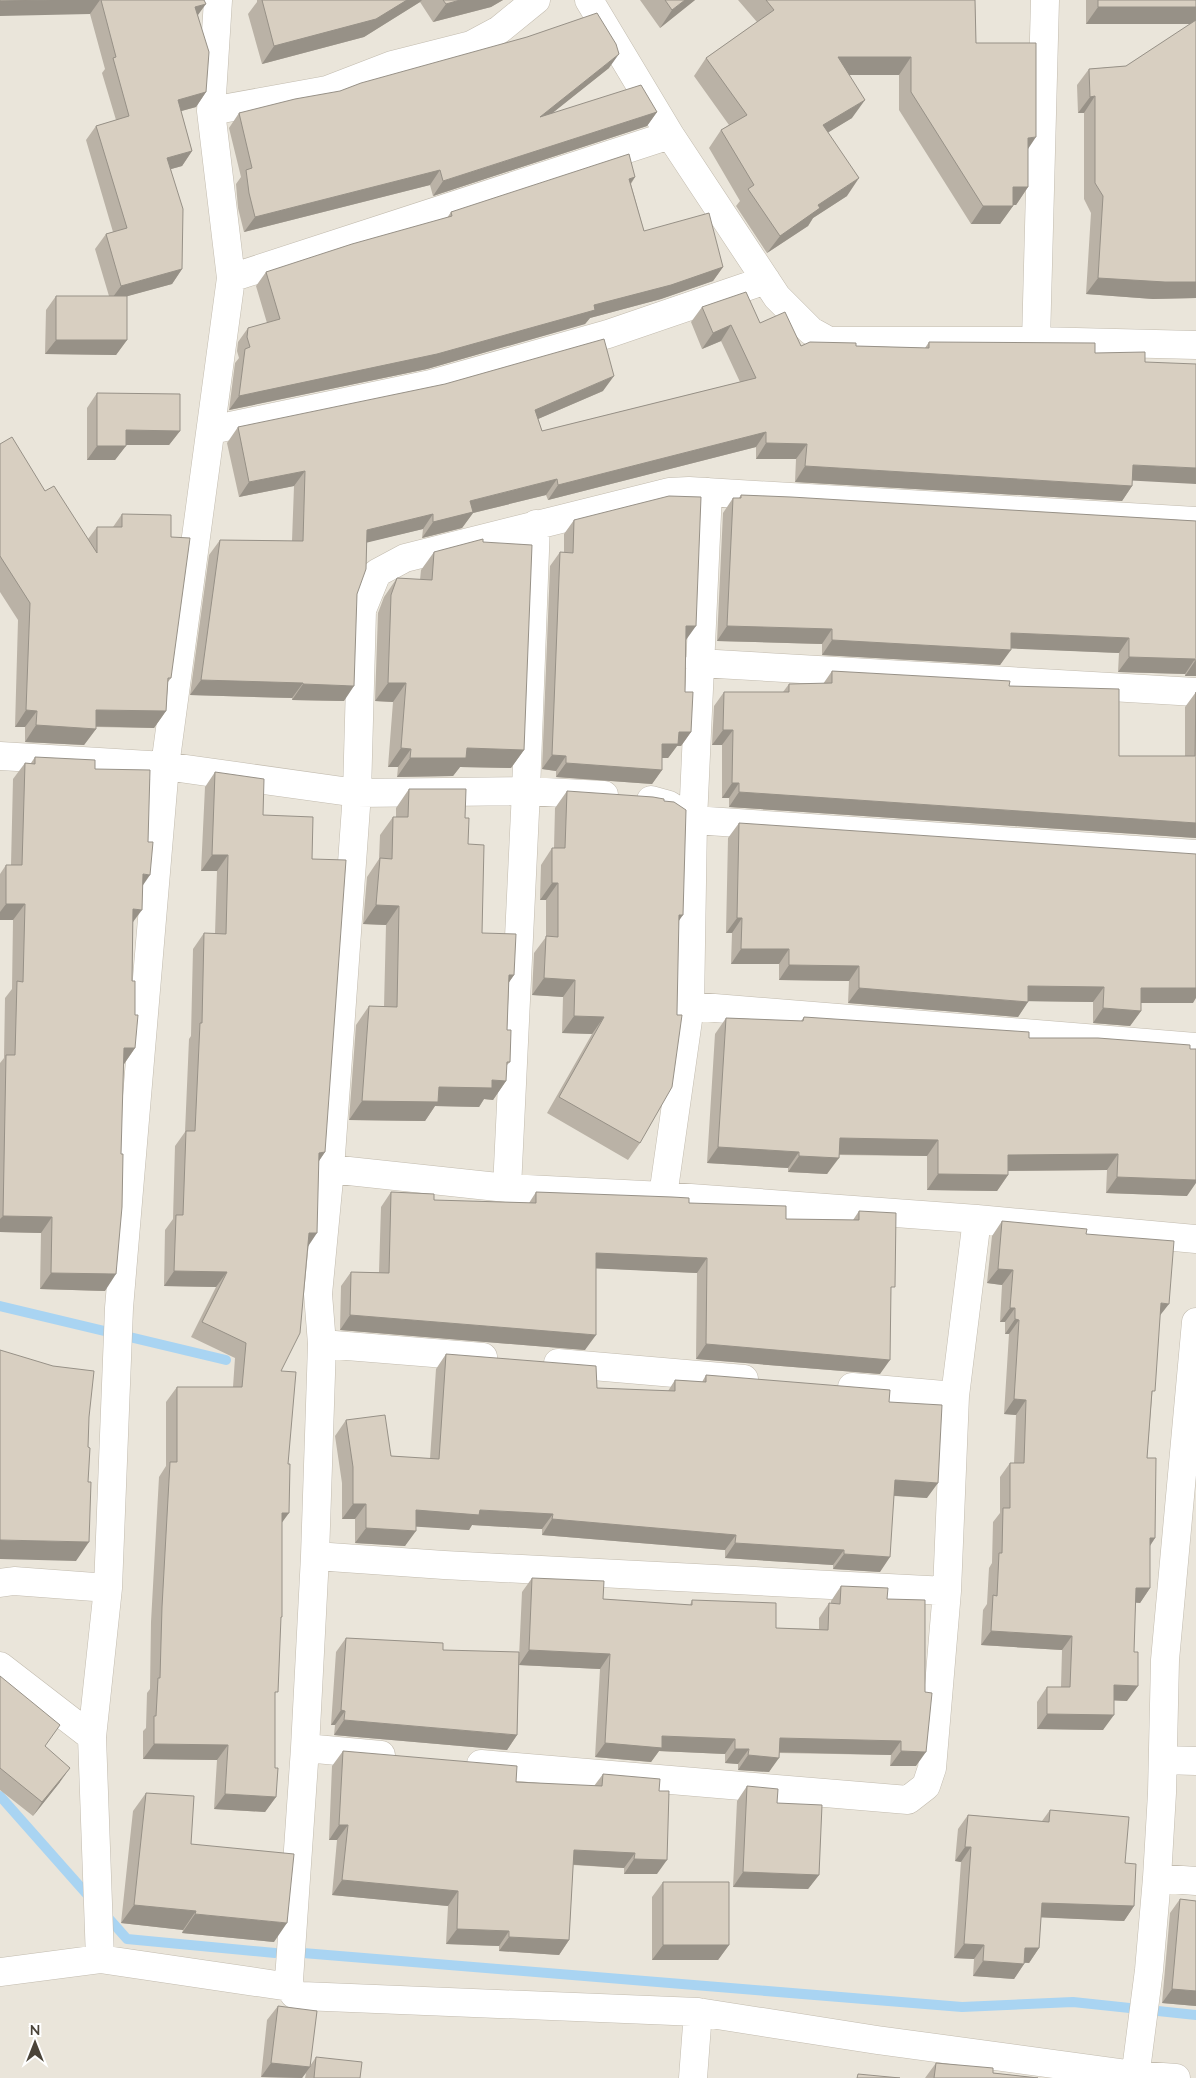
<svg xmlns="http://www.w3.org/2000/svg" width="1196" height="2078" font-family="Mulish,sans-serif">
<rect width="100%" height="100%" fill="#f6f3ec"/>
<path fill="#eae5da" d="M0 0H1196V2078H0Z"/>
<g fill="none" stroke-linecap="round" stroke-linejoin="round">
<path stroke="#a9d4f2" stroke-width="10" d="M0 1306 226 1360
M0 1796 92 1900
M104 1913 127 1939 275 1953
M303 1953 962 2007 1073 2002 1196 2015"/>
<g stroke="#c2bbae" stroke-width="29">
<path id="minor" d="M589 0 670 135 777 297 811 331 829 341H1036L1196 345
M211 111 327 90 392 65 471 45 499 30 536 0
M231 278 670 135
M1036 341 1045 0
M211 430 431 384 608 334 766 280
M699 663 1196 692
M0 756 165 766 357 793 526 791 604 795
M651 800 669 805 693 820 1196 854
M690 1006 1196 1047
M330 1169 507 1188 663 1196 977 1219 1196 1239
M507 1188 526 791 536 524
M663 1196 690 1006 693 820 708 492
M322 1344 315 1556 305 1748 289 1980 290 1987 294 1994 302 1996 698 2012 877 2040 1135 2075 1176 2078
M483 1357 322 1344 318 1294 330 1169 357 793 362 610 377 573 405 558 669 492 689 491 1196 521
M558 1363 744 1379
M852 1387 955 1396
M315 1556 444 1565 947 1591 955 1396 977 1219
M0 1583 14 1581 108 1588
M0 1666 92 1737
M305 1748 381 1755
M1163 1760 1196 1761
M481 1764 908 1800 926 1786 932 1768 947 1591
M1157 1878 1196 1881
M100 1959 92 1737 108 1588 119 1308 165 766 231 278 211 111 218 0
M0 1972 100 1959 290 1987
M693 2078 698 2012
M1135 2078 1149 1970 1157 1878 1162 1793 1165 1660 1196 1322"/>
</g>
<use href="#minor" stroke="#fff" stroke-width="28"/>
</g>
<path fill="#bab2a6" d="M0 0H204L198 15 206 92 196 107 181 111 192 151 182 166 171 169 182 269 172 284 127 296V340L116 355 45 354 46 310 56 296H109L95 249 106 234 113 232 86 140 96 126 116 120 102 73 105 69 90 14Z
M257 0H503L491 7 433 22 420 2 364 37 262 64 248 14 257 2Z
M640 0H695L660 28Z
M738 0H975L976 43 1028 149V187L1016 205H1013V206L1000 224H971L899 110V75H849L852 118 828 132 847 196 813 218 808 226 767 253 736 206 740 201 709 148 721 130 729 125 694 76 706 58 757 22Z
M1086 0H1196V298L1153 299 1086 294 1091 213 1084 199V113H1078L1077 85 1089 69 1126 66 1191 24H1086Z
M609 68 553 112H657L647 126 433 196 430 185 244 232 238 208 236 184 241 177 229 128 239 113Z
M635 177 631 184 644 231 723 267 713 281 661 299 590 318 585 324 427 369 229 410 235 363 239 358 237 351 238 342 248 328 267 323 256 286 266 272 447 218 451 212Z
M702 307 760 323 801 346H856L925 348 929 342 1095 353 1132 480V486L1122 501 795 482 796 459H756V447L548 500 546 495 473 513 462 528 422 538 423 529 367 542 357 594 344 701 292 700V698L190 695 209 555 220 540 292 541 294 486 239 497 227 443 238 427 603 391 538 419 542 431 740 382 721 341 702 349 691 322Z
M97 393 180 431 169 445H126L115 460H87V408Z
M0 444 45 491 88 539 97 527H113L122 514 171 678 168 682 166 711 154 728 96 727V729L84 745 25 742V727H15L18 620 0 592Z
M741 495 1196 521V676H1185V674L1118 672 1119 653 1011 648 1000 665 822 655V644L717 641 723 513 733 498H739Z
M574 520 686 640 685 692 691 732 681 746H677L668 758H662V770L652 784 556 777V771L542 769 550 566 560 552H564V534Z
M434 552 524 750 511 768 460 767 453 776 397 777 398 767H388L393 702 375 701 378 613 384 597 397 578 420 580 421 570Z
M832 671 1009 686 1119 756H1185V707L1196 692V838L729 807V798H722V745H712L714 706 724 692H783L789 684H823Z
M35 757 95 769 142 886 133 922 132 981 135 1015V1048L124 1064 105 1291 40 1289 41 1233 0 1232V1063L4 1058 5 998 12 989 13 920H0V874L6 865H11L13 779 25 763H31Z
M215 772 312 859 325 1152 319 1161 308 1247 281 1371 282 1523 280 1619 275 1696V1768L276 1797 265 1812 214 1809 217 1760 143 1759V1731L146 1728 147 1693 150 1689 151 1622 159 1477 166 1466V1402L177 1387H233L235 1358 191 1337 216 1287 164 1286 165 1230 173 1219 175 1146 185 1132 189 1039 191 1036 193 949 204 933 215 934 217 871H201L205 787Z
M409 789 465 818 468 844 482 933 514 975 509 982 507 1030 510 1062 506 1066V1081L493 1100 484 1099 479 1107 435 1106 425 1121 349 1120 356 1025 369 1006 384 1007 386 925 363 924 367 877 379 859 380 835 393 817H396V808Z
M567 791 679 922 640 1143 628 1160 547 1113 592 1034 562 1033 563 997 532 995 534 953 546 937V900H540L541 865 552 848H554L555 808Z
M739 823 1193 1003H1141V1011L1130 1026 1093 1023V1002L1028 1001 1018 1017 848 1003 849 981 779 980V964H731L732 933H726L728 838Z
M804 1017 1029 1038 1187 1196 1106 1193 1107 1170 1008 1171V1175L997 1191 927 1190V1156L839 1155 827 1174 788 1172V1168L707 1163 715 1034 726 1018 801 1021Z
M391 1192 434 1200 529 1203 536 1192 689 1203 786 1219 853 1220 859 1211 891 1293 880 1374 696 1359 697 1273 596 1268 585 1350 340 1330 341 1286 351 1272H379L381 1207Z
M1002 1221 1086 1234 1160 1316 1152 1396 1147 1458 1155 1538 1150 1546V1588L1140 1603 1136 1602 1127 1701 1114 1700 1103 1730 1037 1729V1702L1047 1687H1061L1062 1650 981 1645 983 1610 987 1604 989 1568 992 1563 993 1522 1000 1513V1477L1010 1463H1014L1016 1415 1004 1414 1009 1334H1005V1322H1000L1002 1285 987 1283 992 1236Z
M446 1354 597 1388 668 1391 675 1380 702 1382 706 1375 889 1402 927 1498 894 1496 880 1572 833 1569V1565L725 1558V1550L542 1535V1529L472 1525 469 1530 416 1526 405 1546 355 1543V1519H342V1483L335 1436 346 1420 391 1456 430 1459 436 1369Z
M532 1578 603 1599 690 1605 692 1600 776 1628 819 1629V1618L829 1603H831V1601L841 1586 887 1599 916 1766H890L891 1755 779 1753 769 1772 738 1770V1764L725 1763V1754L659 1751 651 1762 595 1757 600 1669 519 1665 517 1735 507 1750 334 1735 335 1725H331L336 1652 346 1638 443 1650 519 1657 522 1592Z
M0 1676 45 1747 60 1782 33 1816 0 1790Z
M343 1751 516 1782 594 1786 603 1774 657 1874H624V1868L573 1865 569 1940 559 1955 499 1951V1946L446 1944 448 1906 332 1895 337 1840H329L332 1766Z
M747 1786 777 1803 819 1875 808 1889 733 1887 737 1801Z
M146 1793 191 1844 274 1942 182 1933 183 1930 121 1923 133 1811Z
M1050 1810 1125 1863 1134 1906 1124 1921 1041 1917 1039 1948 1029 1963H1024V1964L1014 1979 973 1976 974 1959 954 1958 961 1862 955 1861 958 1829 968 1815 1042 1821Z
M663 1882 729 1945 718 1960H652V1897Z
M1180 1899 1196 1901V2006L1162 2003 1170 1913Z
M278 2006 310 2066 316 2057 360 2078H305L306 2073 302 2078 261 2077 267 2020Z
M936 2063 993 2073 1038 2078H925Z"/>
<path fill="#979187" d="M51 0H100L90 14 0 16V1Z
M407 0H422L420 2 364 37 262 64 274 46Z
M460 0H503L491 7 433 22 446 4Z
M685 0H695L660 28 672 10Z
M206 4 195 19V7Z
M1098 7H1196V24H1086Z
M619 54 609 68 530 131 540 117Z
M838 57H911L899 75H826Z
M206 92 196 107 167 115 178 100Z
M1095 96 1084 113H1078L1090 97Z
M865 100 852 118 811 143 823 125Z
M657 112 647 126 433 196 443 181Z
M1036 137 1024 155 1028 138Z
M192 151 182 166 157 173 167 158Z
M440 170 430 185 244 232 255 217Z
M635 177 625 191 629 179Z
M859 178 847 196 813 218 808 226 767 253 780 236 818 205Z
M1013 187H1028L1016 205H1000Z
M983 206H1013L1000 224H971Z
M723 267 713 281 661 299 590 318 585 324 427 369 229 410 239 396 594 305Z
M182 269 172 284 110 301 121 286Z
M1098 278 1196 282V298L1153 299 1086 294Z
M731 325 721 341 702 349 713 333Z
M56 340H127L116 355 45 354Z
M614 376 603 391 524 425 535 410Z
M126 430 180 431 169 445H116Z
M766 432 756 447 548 500 558 485Z
M766 443 807 444 796 459H756Z
M97 446H126L115 460H87Z
M1133 465 1196 468V484L1122 480Z
M805 466 1132 486 1122 501 795 482Z
M305 471 294 486 239 497 249 482Z
M557 479 546 495 473 513 462 528 422 538 433 522 470 501Z
M433 514 423 529 357 545 367 530Z
M686 626H696L686 640Z
M727 626 832 629 822 644 717 641Z
M1011 633 1129 638 1119 653 1001 648Z
M832 640 1011 650 1000 665 822 655Z
M1129 657 1195 659 1185 674 1118 672Z
M1195 661H1196V676H1185Z
M201 680 303 683 292 698 190 695Z
M388 683H406L393 702 375 701Z
M303 684 354 686 344 701 292 700Z
M26 710 37 711 25 727H15Z
M96 710 166 711 154 728 85 726Z
M36 725 96 729 84 745 25 742Z
M723 730H733L722 745H712Z
M679 732H691L681 746H677L668 758H652L662 744Z
M401 748 411 749 398 767H388Z
M467 748 524 750 511 768 460 767 453 776 397 777 410 758Z
M552 755 566 756 556 771 542 769Z
M566 763 662 770 652 784 556 777Z
M732 783H739L729 798H722Z
M739 792 1196 823V838L729 807Z
M212 855H228L217 871H201Z
M143 874 150 875 139 891Z
M552 883H558L546 900H540Z
M6 904H25L13 920H0V912Z
M376 905 399 906 386 925 363 924Z
M133 909 142 910 130 926Z
M679 915H683L671 932Z
M737 918H742L732 933H726Z
M741 949H789L779 964H731Z
M789 965 859 966 849 981 779 980Z
M509 975H514L501 994Z
M544 978 575 980 563 997 532 995Z
M1028 986 1104 987 1093 1002 1018 1001Z
M859 988 1028 1002 1018 1017 848 1003Z
M1141 988H1196V998L1193 1003H1130Z
M1103 1008 1141 1011 1130 1026 1093 1023Z
M574 1016 604 1017 592 1034 562 1033Z
M124 1048H135L124 1064H113Z
M492 1080 506 1081 493 1100 484 1099 479 1107 435 1106 425 1121 349 1120 362 1101 439 1087Z
M840 1138 938 1140 927 1156 828 1154Z
M718 1147 799 1152 788 1168 707 1163Z
M325 1152 314 1168 319 1153Z
M1118 1154 1107 1170 997 1171 1008 1155Z
M799 1156 839 1158 827 1174 788 1172Z
M938 1174 1008 1175 997 1191 927 1190Z
M1117 1177 1196 1180V1183L1187 1196 1106 1193Z
M3 1216 52 1217 41 1233 0 1232V1219Z
M309 1233H317L307 1248Z
M596 1253 707 1258 697 1273 586 1268Z
M998 1269 1013 1270 1002 1285 987 1283Z
M174 1271 227 1272 216 1287 164 1286Z
M51 1273 116 1274 105 1291 40 1289Z
M1161 1303 1169 1304 1158 1318Z
M1010 1308H1015L1005 1322H1000Z
M350 1315 596 1335 585 1350 340 1330Z
M1015 1319 1019 1320 1009 1334H1005Z
M706 1344 890 1360 880 1374 696 1359Z
M1014 1399 1026 1400 1016 1415 1004 1414Z
M895 1480 938 1483 927 1498 884 1495Z
M353 1504H366L355 1519H342Z
M416 1510H480L553 1514 542 1529 472 1525 469 1530 406 1526Z
M282 1513H289L278 1528Z
M552 1519 736 1535 725 1550 542 1535Z
M366 1528 416 1531 405 1546 355 1543Z
M1150 1538H1155L1145 1553Z
M0 1540 89 1542 76 1561 0 1559Z
M735 1543 844 1550 833 1565 725 1558Z
M844 1554 890 1557 880 1572 833 1569Z
M1136 1588H1150L1140 1603 1126 1602Z
M991 1631 1072 1636 1062 1650 981 1645Z
M529 1650 610 1654 600 1669 519 1665Z
M1114 1685 1138 1686 1127 1701 1103 1700Z
M341 1710 345 1711 335 1725H331Z
M1047 1714 1114 1715 1103 1730 1037 1729Z
M344 1720 517 1735 507 1750 334 1735Z
M662 1736 735 1739 725 1754 659 1751 651 1762 595 1757 605 1743Z
M780 1738 901 1741 891 1755 770 1752Z
M154 1744 228 1745 217 1760 143 1759Z
M735 1749H749L738 1764 725 1763Z
M901 1751 926 1752 916 1766H890Z
M748 1755 779 1758 769 1772 738 1770Z
M70 1768 60 1782 33 1816 42 1802Z
M225 1794 276 1797 265 1812 214 1809Z
M339 1825H348L337 1840H329Z
M965 1847H971L961 1862 955 1861Z
M574 1850 635 1853 624 1868 564 1864Z
M634 1859 667 1860 657 1874H624Z
M743 1872 819 1875 808 1889 733 1887Z
M342 1880 458 1891 448 1906 332 1895Z
M1042 1903 1134 1906 1124 1921 1032 1917Z
M134 1905 196 1911 183 1930 121 1923Z
M195 1914 287 1923 274 1942 182 1933Z
M457 1929 509 1931 499 1946 446 1944Z
M509 1937 569 1940 559 1955 499 1951Z
M964 1944 984 1945 974 1959 954 1958Z
M663 1945H729L718 1960H652Z
M1025 1948H1039L1029 1963 1015 1962Z
M983 1961 1024 1964 1014 1979 973 1976Z
M1172 1989 1196 1991V2006L1162 2003Z
M271 2063 310 2067 302 2078 261 2077Z"/>
<path fill="#d8cfc1" stroke="#979187" d="M0 0H51L0 1Z
M101 0H204L206 4 195 7 209 52 206 92 178 100 192 151 167 158 183 209 182 269 121 286 106 234 127 228 96 126 129 116 113 58 116 57Z
M262 0H407L376 19 274 46Z
M443 0H460L446 4Z
M665 0H685L672 10Z
M766 0H975L976 43H1036V137L1028 138V187H1013V206H983L911 92V57H838L865 100 823 125 859 178 818 205 820 208 780 236 748 189 754 185 721 130 747 115 706 58 774 10Z
M1098 0H1196V7H1098Z
M597 13 616 44 619 54 540 117 641 85 657 112 443 181 440 170 255 217 249 193 246 170 252 168 239 113 295 99 340 91 361 83 527 37Z
M1196 20V282H1165L1098 278 1103 196 1095 183V96L1090 97 1089 69 1126 66Z
M629 154 635 177 629 179 644 231 709 213 723 267 671 285 594 305 595 310 437 354 239 396 245 349 250 347 247 337 248 328 280 319 266 272 352 244 452 216 451 212Z
M746 292 760 323 785 312 801 346 810 342 856 343V346L929 348V342L1095 343V353L1145 352V362L1196 364V468L1133 465 1132 486 805 466 807 444 766 443V432L558 485 557 479 470 501 473 512 433 522V514L367 530 366 569 357 594 354 686 303 684V683L201 680 220 540 303 541 305 471 249 482 238 427 445 384 604 339 614 376 535 410 542 431 756 378 731 325 713 333 702 307Z
M56 296H127V340H56Z
M97 393 180 394V431L126 430V446H97Z
M12 437 45 491 54 486 97 553V527H122V514L171 515V537L190 538 171 678H168L166 711 96 710V729L36 725 37 711 26 710 30 603 0 556V444Z
M741 495 791 497 1196 521V661H1195V659L1129 657V638L1011 633V650L832 640V629L727 626 733 498H741Z
M669 496 701 497 696 626H686L685 692H693L691 732H679L678 744H662V770L566 763V756L552 755 560 552 573 553 574 520Z
M483 539V542L532 545 524 750 467 748 466 758H410L411 749 401 748 406 683H388L391 595 397 578 432 580 434 552Z
M832 671 1010 681 1009 686 1119 689V756H1195L1196 692V823L739 792V783H732L733 730H723L724 692H789V684L832 683Z
M35 757 95 760V769L150 770 148 842H153L150 875 143 874 142 910 133 909 132 981H135V1015H138L135 1048H124L121 1154H123L122 1207 116 1274 51 1273 52 1217 3 1216 6 1055H15L17 981 23 982 25 904H6V865H22L25 763 35 764Z
M215 772 264 779 263 815 313 817 312 859 346 860 325 1152 319 1153 317 1233H309L300 1333 281 1371 296 1372 288 1464H290L289 1513H282V1617H281L278 1692H275V1768H278L276 1797 225 1794 228 1745 154 1744V1716H156L158 1678H160L162 1607 170 1462H177V1387H242L246 1343 202 1322 227 1272 174 1271 176 1215H183L186 1131H195L200 1023H202L204 933 226 934 228 855H212Z
M409 789H466L465 818H469L468 844 484 845 482 933 516 934 514 975H509L507 1030H511L510 1062H507L506 1081 492 1080V1088L439 1087 438 1102 362 1101 369 1006 397 1007 399 906 376 905 380 858 392 859 393 817H408Z
M567 791 653 797 664 799V801L674 802 686 810 683 915H679L677 1012V1015H682L672 1087 640 1143 559 1097 604 1017 574 1016 575 980 544 978 546 936 558 937V883H552V848H565Z
M739 823 1196 854V988H1141V1011L1103 1008 1104 987 1028 986V1002L859 988V966L789 965V949H741L742 918H737Z
M804 1017 1029 1032V1038H1098L1190 1045V1049H1196V1180L1117 1177 1118 1154 1008 1155V1175L938 1174V1140L840 1138 839 1158 799 1156V1152L718 1147 726 1018 803 1021Z
M391 1192 434 1194V1200L536 1203V1192L672 1197 689 1198V1203L786 1206V1219L859 1220V1211L896 1213 895 1287H891L890 1360 706 1344 707 1258 596 1253V1335L350 1315 351 1272 389 1273Z
M1002 1221 1087 1229 1086 1234 1174 1241 1169 1304 1161 1303 1155 1391H1152L1147 1458H1156L1155 1538H1150V1588H1136L1134 1652H1138V1686L1114 1685V1715L1047 1714V1687H1070L1072 1636 991 1631 993 1595 997 1596 999 1553H1002L1003 1508H1010V1463H1024L1026 1400 1014 1399 1019 1320 1015 1319V1308H1010L1013 1270 998 1269Z
M0 1350 53 1366 94 1371 89 1417 88 1447 90 1448 88 1482H91L89 1542 0 1540Z
M446 1354 596 1366 597 1388 675 1391V1380L706 1382V1375L890 1390 889 1402 942 1405 938 1483 895 1480 890 1557 844 1554V1550L735 1543 736 1535 552 1519 553 1514 480 1510 479 1515 416 1510V1531L366 1528V1504H353V1467L346 1420 385 1415 391 1456 439 1459Z
M532 1578 604 1581 603 1599 692 1605V1600L776 1603V1628L828 1630 829 1603 840 1604 841 1586 888 1588 887 1599 925 1600V1692L932 1693 926 1752 901 1751V1741L780 1738 779 1758 748 1755 749 1749H735V1739L662 1736V1748L605 1743 610 1654 529 1650Z
M346 1638 443 1643V1650L519 1652 517 1735 344 1720 345 1711 341 1710Z
M0 1676 60 1725 45 1746 70 1768 42 1802 0 1768Z
M343 1751 517 1766 516 1782 602 1786 603 1774 660 1779 659 1791H669L667 1860 634 1859 635 1853 574 1850 569 1940 509 1937V1931L457 1929 458 1891 342 1880 348 1825H339Z
M747 1786 778 1789 777 1803 822 1805 819 1875 743 1872Z
M146 1793 194 1796 191 1844 294 1854 287 1923 195 1914 196 1911 134 1905Z
M1050 1810 1129 1817 1125 1863 1136 1864 1134 1906 1042 1903 1039 1948H1025L1024 1964 983 1961 984 1945 964 1944 971 1847H965L968 1815 1049 1822Z
M663 1882H729V1945H663Z
M1180 1899 1196 1901V1991L1172 1989Z
M278 2006 317 2011 310 2067 271 2063Z
M316 2057 362 2062 360 2078H314Z
M936 2063 993 2068V2073L1038 2078H934Z
M858 2074 900 2078H857Z"/>
<g transform="translate(35 2043)" stroke="#ffffff" stroke-width="4" paint-order="stroke">
<path d="M0-4L9 19L0 12L-9 19Z" fill="#4b4439"/>
<text y="-8" font-size="14" font-weight="bold" text-anchor="middle" fill="#4b4439">N</text>
</g>
</svg>
